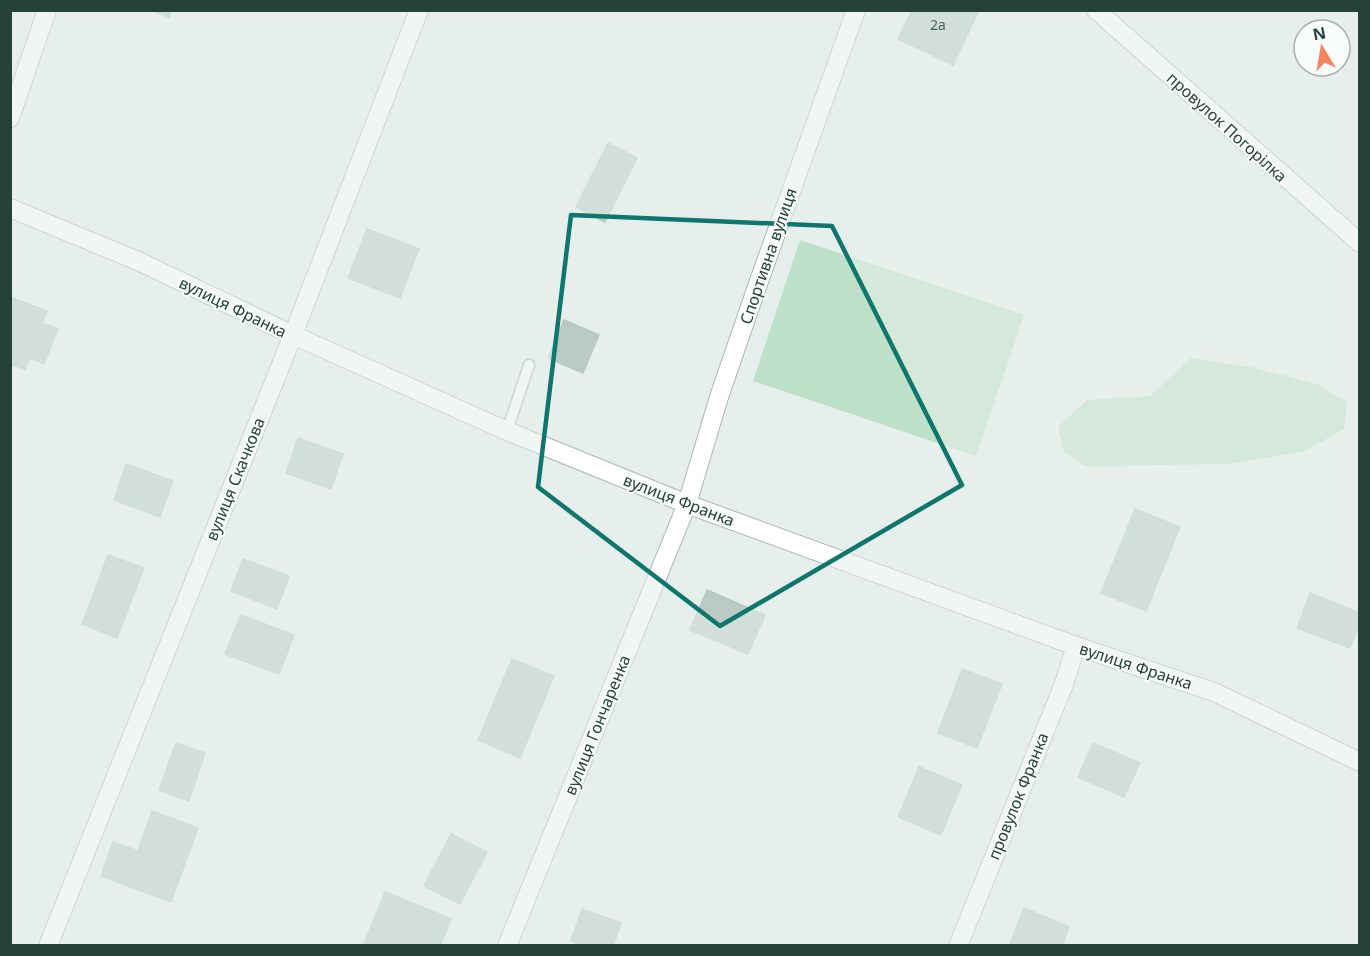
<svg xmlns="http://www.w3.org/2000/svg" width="1370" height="956" font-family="'Noto Sans',sans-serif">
<rect width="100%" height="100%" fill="#e6efeb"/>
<path fill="#bfe0c8" d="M800 240 1024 315 976 456 753 381Z
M1191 358 1250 367 1317 384 1347 402 1344 429 1303 452 1229 464 1084 466 1064 452 1058 427 1087 400 1150 396Z"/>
<path fill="#bbcac4" stroke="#b8c9c2" stroke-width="1.5" d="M150 10H171L169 17Z
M912 10H979L953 65 898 39Z
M608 143 637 158 605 222 576 207Z
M367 229 419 249 400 298 348 278Z
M10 297 47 311 42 323 58 329 44 364 30 358 25 369 10 364Z
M564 320 599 335 583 373 548 358Z
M298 438 343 454 331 489 286 473Z
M126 464 173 481 160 517 114 500Z
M1135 509 1180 527 1146 611 1101 593Z
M108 555 144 568 117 638 82 624Z
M243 559 289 576 277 609 231 591Z
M707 590 765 615 748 654 690 630Z
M1310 593 1360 613V623L1350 648 1297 628Z
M241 615 294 635 279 674 225 654Z
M512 659 554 676 520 758 478 740Z
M962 669 1002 684 977 748 938 733Z
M176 743 205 753 189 801 159 790Z
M1093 743 1140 763 1124 797 1078 777Z
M919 767 962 785 941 835 898 817Z
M152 811 198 828 171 902 101 876 113 842 138 851Z
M451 834 487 852 460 904 424 886Z
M385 892 451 919 440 946H363Z
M1024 908 1069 927 1062 946H1009Z
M582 909 621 923 613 946H584L571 941Z"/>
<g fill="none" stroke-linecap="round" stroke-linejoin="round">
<g stroke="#a8b8b2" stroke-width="13">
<path id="lane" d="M507 431 529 365"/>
</g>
<g stroke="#a8b8b2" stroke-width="20">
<path id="street" d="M1096 10 1360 243
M10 118 47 10
M10 208 138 261 293 335 507 431 687 504 1076 646 1214 692 1360 762
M48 946 293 335 419 10
M507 946 687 504 719 397 759 281 856 10
M958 946 1064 684 1076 646"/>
</g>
<use href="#lane" stroke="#fff" stroke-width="10"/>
<use href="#street" stroke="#fff" stroke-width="18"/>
</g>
<path d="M0 0H1370V956H0ZM571 215 832 226 962 485 720 626 538 487Z" fill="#e6efeb" fill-opacity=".55" fill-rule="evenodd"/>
<path fill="none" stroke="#0f766e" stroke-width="4.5" stroke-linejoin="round" d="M571 215 832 226 962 485 720 626 538 487Z"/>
<g text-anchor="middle" stroke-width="4.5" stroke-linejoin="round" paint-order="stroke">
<g font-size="14" fill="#4a645c">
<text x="938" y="30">2а</text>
</g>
<g font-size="16" fill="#24423a" stroke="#f7fbf9">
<text transform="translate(1227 127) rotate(42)" y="6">провулок Погорілка</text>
<text transform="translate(768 256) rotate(-71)" y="6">Спортивна вулиця</text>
<text transform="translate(233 307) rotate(26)" y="6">вулиця Франка</text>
<text transform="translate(235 479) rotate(-68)" y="6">вулиця Скачкова</text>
<text transform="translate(679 500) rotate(21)" y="6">вулиця Франка</text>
<text transform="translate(1136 666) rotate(18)" y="6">вулиця Франка</text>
<text transform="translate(597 725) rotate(-68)" y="6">вулиця Гончаренка</text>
<text transform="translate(1018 796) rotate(-68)" y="6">провулок Франка</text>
</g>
</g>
<rect width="1370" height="956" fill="none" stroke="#24423a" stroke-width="24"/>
<g transform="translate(1322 48) rotate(349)"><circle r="28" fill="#f7fbf9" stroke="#a3b1ad" stroke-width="1.5"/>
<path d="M0-4.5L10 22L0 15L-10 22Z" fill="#f4845f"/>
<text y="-9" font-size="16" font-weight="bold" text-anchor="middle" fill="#24423a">N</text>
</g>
</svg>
